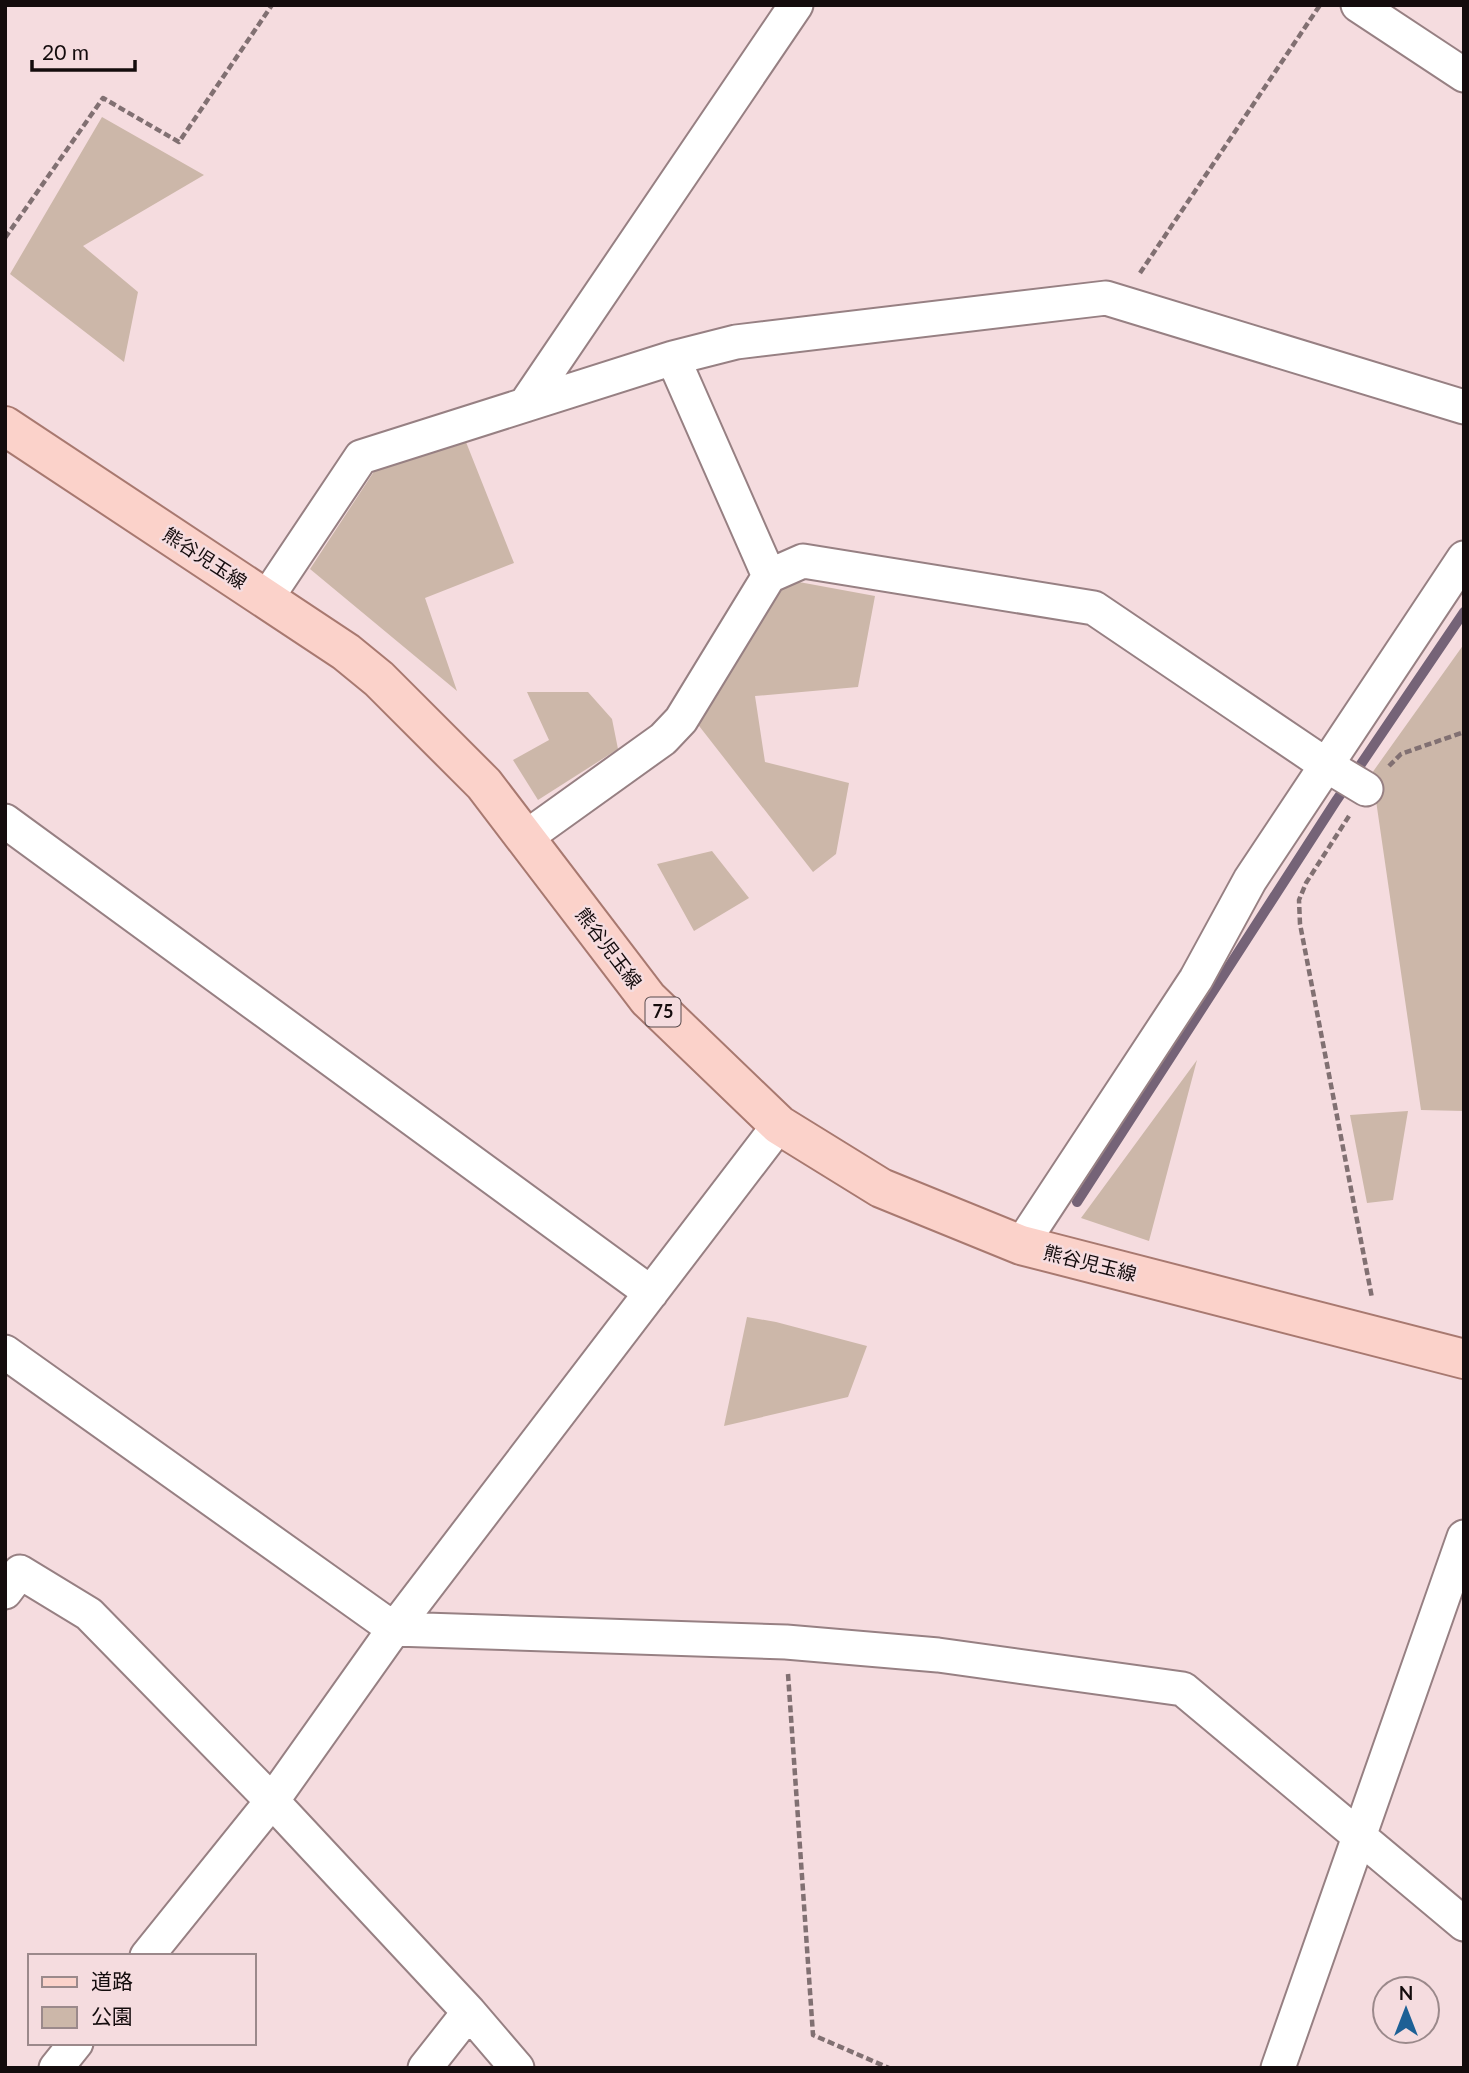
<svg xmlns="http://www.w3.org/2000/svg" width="1469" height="2073" font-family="Lato,'Noto Sans JP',sans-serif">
<rect width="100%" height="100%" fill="#f5dcdf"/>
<path fill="#ccb7a9" d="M102 117 204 175 83 246 138 292 124 362 10 274Z
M464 437 514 563 425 598 457 691 310 569 375 470Z
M788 580 875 596 858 687 755 696 765 762 849 783 836 854 813 872 696 722 768 598Z
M1464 644V1111L1421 1110 1372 773Z
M527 692H588L612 719 618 749 538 800 513 760 549 740Z
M712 851 749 898 694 931 657 864Z
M1197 1060 1149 1241 1081 1218Z
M1408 1111 1393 1200 1367 1203 1350 1115Z
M747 1317 776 1322 867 1346 848 1397 724 1426Z"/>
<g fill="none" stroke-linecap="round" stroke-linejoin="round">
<path stroke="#756377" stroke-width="10" d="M1077 1202 1336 801 1464 612"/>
<g stroke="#978083" stroke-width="37">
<path id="street" d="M1358 5 1464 75
M673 358 769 576
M525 405 796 5
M266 599 361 457 673 358 736 342 1106 298 1464 407
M5 821 651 1293
M525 838 663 739 681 720 769 576 803 561 1094 608 1326 765 1366 789
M1021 1245 1196 979 1250 880 1464 558
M5 1352 394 1629 786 1642 938 1655 1183 1689 1464 1924
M5 1592 20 1572 89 1614 272 1801 469 2012 517 2068
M147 1956 272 1801 394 1629 779 1125
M56 2068 76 2043
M425 2068 469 2012
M1278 2068 1464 1537"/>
</g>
<g stroke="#a87970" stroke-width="42">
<path id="primary" d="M5 426 346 652 379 679 484 784 648 999 779 1125 881 1188 1021 1245 1464 1359"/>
</g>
<path stroke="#817072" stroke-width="4.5" stroke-dasharray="7 3.5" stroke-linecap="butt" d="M5 238 103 98 179 142 272 5
M1140 273 1320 5
M1389 766 1401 754 1464 732
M1349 816 1306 883 1299 900 1300 924 1372 1298
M788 1674 813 2035 889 2068"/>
<use href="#street" stroke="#fff" stroke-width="33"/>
<use href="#primary" stroke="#fbd2ca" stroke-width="38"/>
</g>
<g text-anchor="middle" stroke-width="5" stroke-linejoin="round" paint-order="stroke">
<rect fill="#f5dcdf" stroke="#584a4c" stroke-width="2" x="645.5" y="997.5" width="35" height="29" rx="5"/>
<g font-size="18" font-weight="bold" fill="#140c0d">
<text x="663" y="1018">75</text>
</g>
<g font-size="19" fill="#140c0d" stroke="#f5dcdf">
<text transform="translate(205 558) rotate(33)" y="7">熊谷児玉線</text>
<text transform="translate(609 948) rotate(53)" y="7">熊谷児玉線</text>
<text transform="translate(1090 1263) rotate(14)" y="7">熊谷児玉線</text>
</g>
</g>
<rect width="1469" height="2073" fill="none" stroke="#140c0d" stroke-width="14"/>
<rect x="28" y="1954" width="228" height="91" fill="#f5dcdf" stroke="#9b898b" stroke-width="2"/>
<rect x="42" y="1977" width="35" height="10" fill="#fbd2ca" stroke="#9b898b" stroke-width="2"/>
<text x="91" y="1989" font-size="21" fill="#140c0d">道路</text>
<rect x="42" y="2007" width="35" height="21" fill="#ccb7a9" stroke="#9b898b" stroke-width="2"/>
<text x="91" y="2024" font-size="21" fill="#140c0d">公園</text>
<g transform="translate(1406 2010)"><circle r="33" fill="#f5dcdf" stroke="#9b898b" stroke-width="2"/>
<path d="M0-5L12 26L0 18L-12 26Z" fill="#1d6095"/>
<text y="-10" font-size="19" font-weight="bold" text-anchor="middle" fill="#140c0d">N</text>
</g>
<path d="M32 60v10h103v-10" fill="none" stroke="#140c0d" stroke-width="3.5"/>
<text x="42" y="60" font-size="21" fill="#140c0d" stroke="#f5dcdf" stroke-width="5" paint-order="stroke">20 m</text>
</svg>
